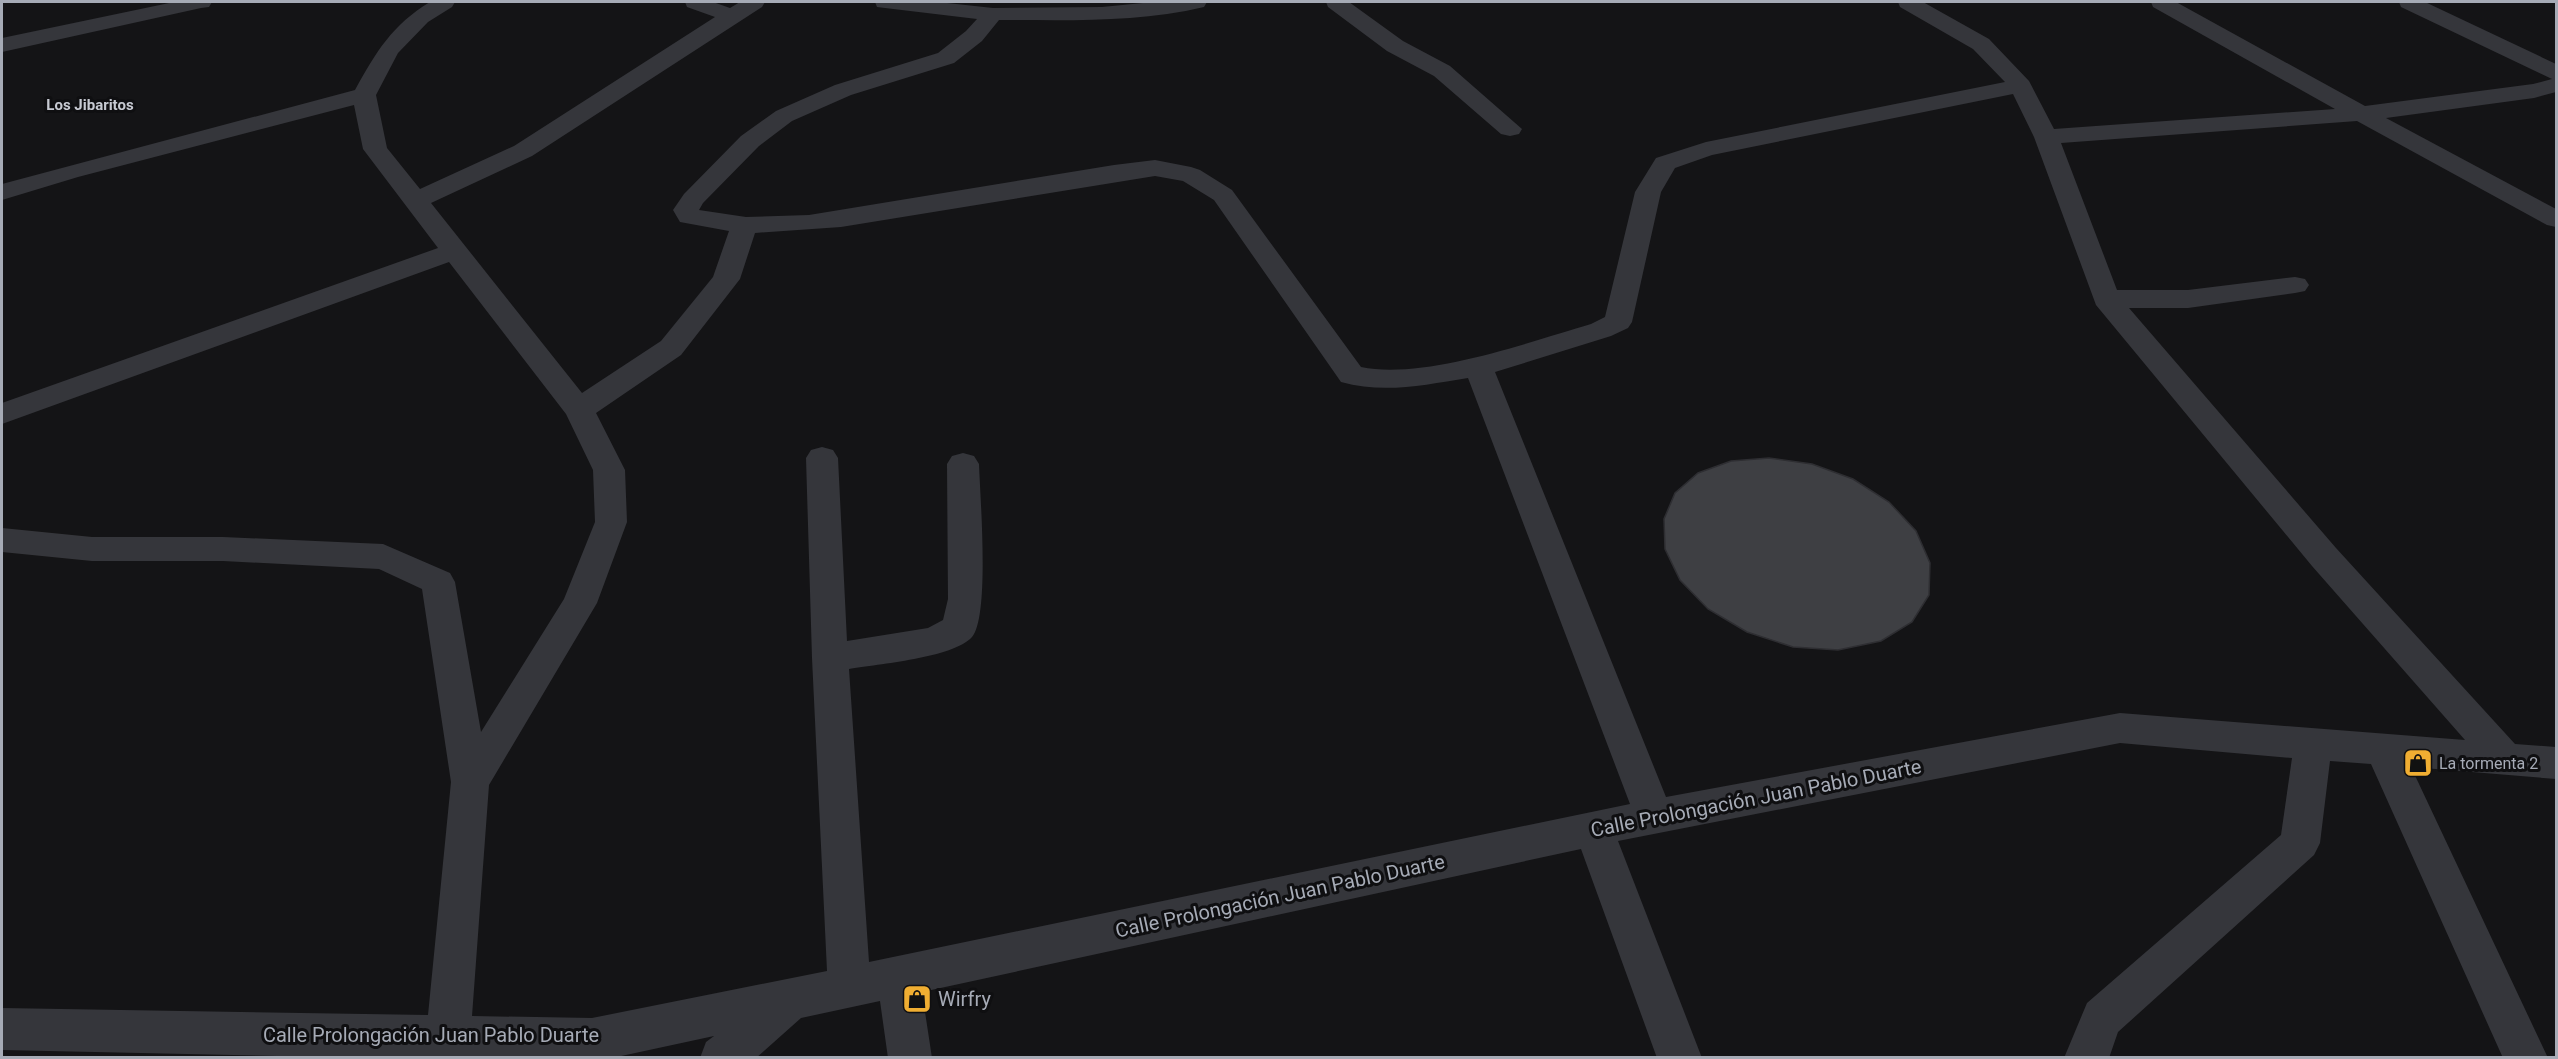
<svg xmlns="http://www.w3.org/2000/svg" width="2558" height="1059" font-family="Roboto,sans-serif">
<rect width="100%" height="100%" fill="#141416"/>
<path fill="#3e3f43" stroke="#2e2e32" stroke-width="1.5" d="M1769 458 1812 464 1853 479 1889 502 1916 531 1930 563 1929 595 1912 622 1881 641 1838 650 1793 647 1747 632 1708 609 1680 580 1665 549 1664 519 1675 493 1698 473 1731 461Z"/>
<g fill="none" stroke-linecap="round" stroke-linejoin="round">
<path fill="#35363b" fill-rule="evenodd" d="M174 2H212L209 7 201 8 2 52V38Z
M430 2H455L452 7 428 22 398 53 376 95 387 148 420 189 514 146 715 17 687 7 685 2H713L730 8 740 2H765L762 7 532 156 431 203 582 393 661 341 713 277 729 231 680 222 673 210 684 194 741 136 776 111 835 85 938 53 966 31 977 19 885 8 877 7 875 2H938L993 8 1102 7 1153 2H1207L1204 7C1137 23 1067 20 999 20L982 41 954 63 851 95 792 121 759 146 703 203 699 210 746 217 809 215 1114 165 1155 160 1191 167 1200 170 1232 190 1361 367C1424 380 1529 342 1591 324L1605 317 1635 192 1656 158 1706 142 2005 82 1973 49 1900 7 1898 2H1923L1989 39 2029 81 2054 129 2335 109 2153 7 2151 2H2176L2365 106 2533 84 2552 79 2401 7 2399 2H2425L2556 64V92L2534 98 2386 118 2556 209V227L2547 225 2357 121 2061 143 2117 290H2188L2295 277 2305 279 2309 285 2305 291 2295 293 2188 308H2129L2336 548 2515 744 2556 747V779L2411 767 2548 1058H2503L2371 764 2330 761 2320 843 2314 855 2118 1032 2109 1058H2064L2087 1003 2281 835 2292 758 2120 743 1618 841 1702 1058H1657L1581 849 922 992 932 1058H888L880 1001 801 1018 756 1058H700L706 1042 714 1036 612 1058H370L2 1050V1008L428 1015 451 782 422 589 379 569 223 561H92L2 552V528L92 537H223L383 544 450 573 455 582 481 732 564 599 595 522 593 470 566 414 449 262 2 424V403L438 248 363 149 354 105 78 177 2 200V184L355 90C376 52 392 25 430 2ZM2013 94 2034 137 2096 305 2312 566 2465 740 2120 713 1666 797 1495 372 1611 336 1628 328 1632 322 1661 192 1675 168 1712 155ZM1155 176 1183 181 1214 200 1341 382C1384 394 1424 385 1468 378L1630 804 869 962 849 669C878 664 953 658 972 637 990 616 980 496 979 464L974 456 963 453 952 456 947 464 948 599 943 620 928 628 847 641 838 458 833 450 822 447 811 450 806 458 812 658 827 971 592 1018 472 1016 489 785 597 603 627 522 625 470 596 413 681 355 740 279 755 233 841 227Z
M1326 2H1349L1403 41 1450 66 1522 129 1519 134 1510 136 1501 134 1434 76 1387 51 1328 7Z"/>
</g>
<defs>
<g id="shop-square" transform="scale(1.5)"><rect x="-9" y="-9" width="18" height="18" rx="4" fill="#f0ae32" stroke="#0f0f11"/><path d="M-5-2.5h2.3a2.7 3.5 0 0 1 5.4 0H5L5.5 6h-11ZM-1.5-2.5h3a1.5 2.3 0 0 0-3 0Z" fill="#111"/></g>
</defs>
<g fill-rule="evenodd">
<use href="#shop-square" x="2418" y="763"/>
<use href="#shop-square" x="917" y="999"/>
</g>
<g text-anchor="middle" stroke-width="6" stroke-linejoin="round" paint-order="stroke">
<g font-size="15" font-weight="bold" fill="#c7cad2" stroke="#0f0f11">
<text x="90" y="110">Los Jibaritos</text>
</g>
<g font-size="16" fill="#a6abb6" stroke="#0f0f11" text-anchor="start">
<text x="2439" y="769">La tormenta 2</text>
</g>
<g font-size="20" fill="#a6abb6" stroke="#0f0f11">
<text transform="translate(1756 798) rotate(-11)" y="7">Calle Prolongación Juan Pablo Duarte</text>
<text transform="translate(1280 896) rotate(-12)" y="7">Calle Prolongación Juan Pablo Duarte</text>
<text x="431" y="1042">Calle Prolongación Juan Pablo Duarte</text>
</g>
<g font-size="20" fill="#a6abb6" stroke="#0f0f11" text-anchor="start">
<text x="938" y="1006">Wirfry</text>
</g>
</g>
<rect width="2558" height="1059" fill="none" stroke="#a6abb6" stroke-width="6"/>
</svg>
